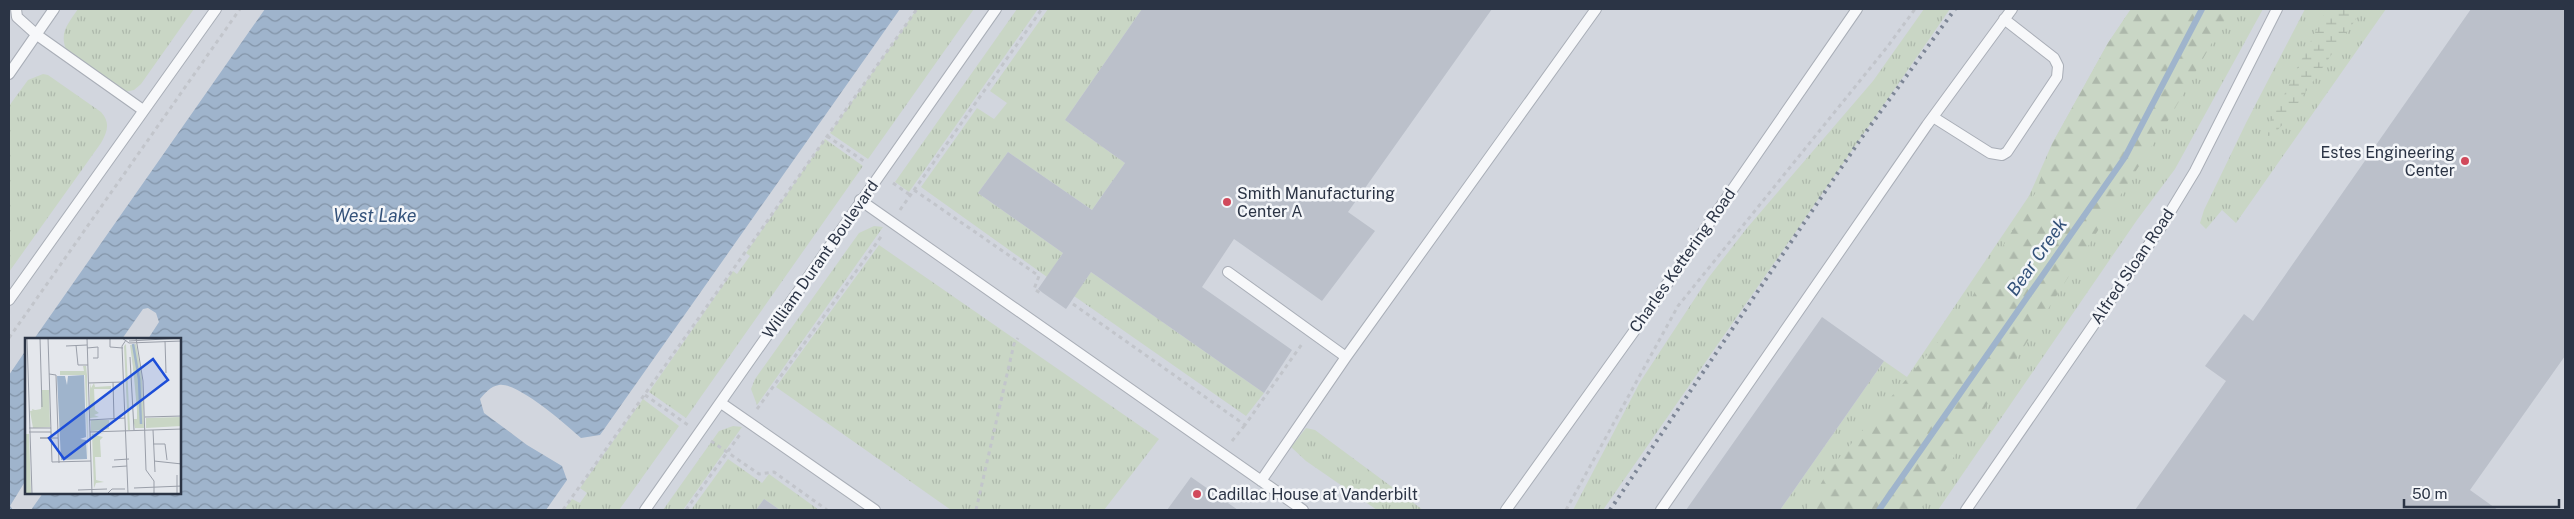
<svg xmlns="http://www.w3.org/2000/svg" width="2574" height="519" font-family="'Public Sans',sans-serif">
<defs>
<pattern id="grass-tufts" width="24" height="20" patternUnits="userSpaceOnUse" patternTransform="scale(1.25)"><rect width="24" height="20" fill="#c9d6c5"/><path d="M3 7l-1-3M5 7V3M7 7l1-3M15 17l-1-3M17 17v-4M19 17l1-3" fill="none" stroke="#adb8ab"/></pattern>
<pattern id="forest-firs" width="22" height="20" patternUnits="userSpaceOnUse" patternTransform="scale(1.25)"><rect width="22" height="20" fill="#c9d6c5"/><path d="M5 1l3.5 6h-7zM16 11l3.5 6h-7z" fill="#adb8ab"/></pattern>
<pattern id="wetland-marsh" width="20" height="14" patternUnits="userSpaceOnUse" patternTransform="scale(1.25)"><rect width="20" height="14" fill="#c9d6c5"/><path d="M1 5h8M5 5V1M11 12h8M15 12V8" fill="none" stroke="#adb8ab"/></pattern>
<pattern id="water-waves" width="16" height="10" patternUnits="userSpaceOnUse" patternTransform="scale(1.25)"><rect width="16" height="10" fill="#9fb4cc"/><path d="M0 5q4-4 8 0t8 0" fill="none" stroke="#8293a7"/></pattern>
</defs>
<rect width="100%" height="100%" fill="#e4e7ec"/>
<path fill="#d2d6de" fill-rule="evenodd" d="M9 9H2565V510H9ZM26 339H180V493H26Z"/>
<path fill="url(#grass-tufts)" d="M78 9H194L141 84 134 90 125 92 68 54C58 34 67 25 78 9Z
M917 9H974L868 159 830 133Z
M1017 9H1038L909 192 895 182Z
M1048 9H1142L1065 120 1125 163 1092 210 1008 152 978 193 1063 253 1047 277 921 187 977 108 994 119 1007 103 990 91Z
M1924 9H1950L1603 510H1573L1640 382 1709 277 1747 228 1873 81Z
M2131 9H2263L2175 169 2137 220 1938 510H1780L1884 361 1907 377 2029 196 2052 144 2108 43Z
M2305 9H2386L2236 223 2222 210 2206 229 2200 223 2204 210 2246 123Z
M43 74 48 75 101 112C111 123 107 132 101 143L9 272V106L28 80Z
M825 139 863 166 686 418 649 392 733 271 737 274 750 256 746 253Z
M874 226 883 227 757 405 751 389 755 379 859 233Z
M879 245 1159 439 1104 510H951L776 387Z
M1091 272 1264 393 1246 416 1074 296Z
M643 399 679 426 619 510H564L572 499 580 503 587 493 580 488Z
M733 426 742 427 683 510H663L719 431Z
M1306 428 1315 430 1423 510H1377L1306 461 1291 447Z
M728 459 762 483 769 474 819 510H780L764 499 756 510H691Z"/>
<path fill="url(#forest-firs)" d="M2131 9H2231L2169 119 1920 510H1806L1828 471 1961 315 2036 192 2052 144 2108 43Z"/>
<path fill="url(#wetland-marsh)" d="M2327 9H2363L2285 122 2273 135 2268 136 2266 131Z"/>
<path fill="url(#water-waves)" d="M265 9H900L600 435 581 438C566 425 518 382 499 385 491 386 485 393 480 399L484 413 527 445 562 466 567 480 546 510H31L43 493H180V339H148L159 322 156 313 148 308 143 309 122 339H34Z
M26 350V480L10 506 13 510H9V375Z"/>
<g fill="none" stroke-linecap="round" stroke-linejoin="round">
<path stroke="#9fb4cc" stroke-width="6" d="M1879 510 2125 157 2202 9"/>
</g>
<path fill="#bbc0ca" d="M1142 9H1492L1348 212 1375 231 1322 301 1234 239 1202 287 1292 350 1264 393 1091 272 1066 309 1043 293 1038 289 1063 253 978 193 1008 152 1092 210 1125 163 1065 120Z
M2471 9H2565V356L2470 490 2498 510H2135L2226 381 2205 366 2244 314 2253 321Z
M1822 317 1884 361 1780 510H1686Z
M1191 477 1238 510H1167Z
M764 499 780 510H756Z"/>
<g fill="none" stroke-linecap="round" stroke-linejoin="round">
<g stroke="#a9aeb7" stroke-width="12">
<path id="service" d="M16 9 17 17 37 35 143 110
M9 74 54 9
M1933 117 1990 153 2002 155 2007 152 2057 77 2058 66 2054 58 2004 19
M860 200 1303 510
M1228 272 1346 357
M9 300 216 9
M721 403 875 510
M1261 481 1346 357 1596 9
M645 510 996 9
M1506 510 1645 316 1857 9
M1661 510 1927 125 2012 9
M1966 510 2161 227 2195 171 2277 9"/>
</g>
<path stroke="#c2c5cb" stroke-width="3" stroke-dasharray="4 4" stroke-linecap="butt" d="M827 136 865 162
M893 183 910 195
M914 190 1039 276 1034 289 1042 294
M900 210 1042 9
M1073 304 1245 425 1302 344
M9 338 240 9
M645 395 688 425
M757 409 883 234
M711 441 759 474 774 472 827 510
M1232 441 1245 425
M563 510 917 9
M686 510 741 433
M976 510 1014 344 1018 338
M1566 510 1678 306 1888 46 1915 9"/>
<use href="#service" stroke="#f7f8fa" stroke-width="10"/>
<path stroke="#7d8696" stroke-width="4" stroke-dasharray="2.5 5" stroke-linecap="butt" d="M1610 510 1860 140 1955 9"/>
</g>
<g fill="#d1495b" stroke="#f4f6f9" stroke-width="2">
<circle cx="2465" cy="161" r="5"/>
<circle cx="1227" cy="202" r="5"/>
<circle cx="1197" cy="494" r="5"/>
</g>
<g text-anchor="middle" stroke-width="5" stroke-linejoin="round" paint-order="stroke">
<g font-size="16" fill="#2b3445" stroke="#f4f6f9" text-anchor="start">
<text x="2455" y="158" text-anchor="end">Estes Engineering<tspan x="2455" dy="18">Center</tspan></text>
<text x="1237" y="199">Smith Manufacturing<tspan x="1237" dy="18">Center A</tspan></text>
<text x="1207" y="500">Cadillac House at Vanderbilt</text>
</g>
<g font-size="16" fill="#2b3445" stroke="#f4f6f9">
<text transform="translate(820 259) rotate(-55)" y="6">William Durant Boulevard</text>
<text transform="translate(1682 260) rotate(-55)" y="6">Charles Kettering Road</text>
<text transform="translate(2132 266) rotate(-56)" y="6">Alfred Sloan Road</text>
</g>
<g font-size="18" font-style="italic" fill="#34527a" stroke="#f4f6f9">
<text x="375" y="222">West Lake</text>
<text transform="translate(2037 257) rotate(-55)" y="6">Bear Creek</text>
</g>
</g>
<g transform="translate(25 338)">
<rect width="156" height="156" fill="#e4e7ec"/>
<path d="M101 6 105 92H103L99 8ZM111 6 117 40 119 90H110L108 81H112V56L105 7ZM58 28H61L62 37 63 122 60 37H35V33H59ZM65 45 66 50 69 45 70 49 86 48V51H69L70 72 74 75 69 77 74 79 65 80ZM17 52H24L25 89 8 90 5 73 16 71ZM156 79V88L121 90V80ZM66 82H84V91L66 93ZM79 95 70 97 78 99 75 102 76 119H70L71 142 79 144 71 145 69 150 67 96ZM0 96H4L6 156H0Z" fill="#c9d6c5"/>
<path d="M106 7 111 8 115 38 116 87 113 83ZM18 53H23V77L9 78 7 71 13 73 12 77 21 66H18ZM0 121 4 126V156H0Z" fill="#c9d6c5"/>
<path d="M59 37 61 99 55 101 61 102 62 121 36 122 32 38H40L42 47 43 38Z" fill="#9fb4cc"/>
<path fill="none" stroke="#9fb4cc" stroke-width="2.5" d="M108 6 114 41 116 86"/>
<path fill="none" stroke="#9a9fa9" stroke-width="1" d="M2 0 7 156M15 0 17 69M23 0 27 124 66 123M62 0 67 156M85 0V9L98 10M97 0 104 5 157 3M111 0 118 43 121 132 129 143V156M101 2 97 8 103 156M104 3 157 0M140 3 141 35M51 7 53 27H63M41 8 62 7M62 10 73 9V20H68M105 19 109 92M24 36 31 37 34 125M88 44 89 81M63 45 99 44M120 79 157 78M64 82 100 80M4 90H26M128 92 130 134M4 94H26M65 94 157 91M25 100H15H33M128 106H140L142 122M89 122 104 121M129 123 157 126M87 129 102 128M152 137V156M109 150 157 148M53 152 82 151M82 156 87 151H100"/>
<path fill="#1d4ed8" fill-opacity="0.15" stroke="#1d4ed8" stroke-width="2.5" d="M128 21 143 42 39 121 24 100Z"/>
<rect width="156" height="156" fill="none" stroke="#2b3445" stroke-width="2.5"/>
</g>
<rect width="2574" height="519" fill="none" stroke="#2b3445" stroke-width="20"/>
<path d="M2404 499v8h155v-8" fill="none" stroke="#2b3445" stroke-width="2.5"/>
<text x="2412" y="499" font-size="15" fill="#2b3445" stroke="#f4f6f9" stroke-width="4" paint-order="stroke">50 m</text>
</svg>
